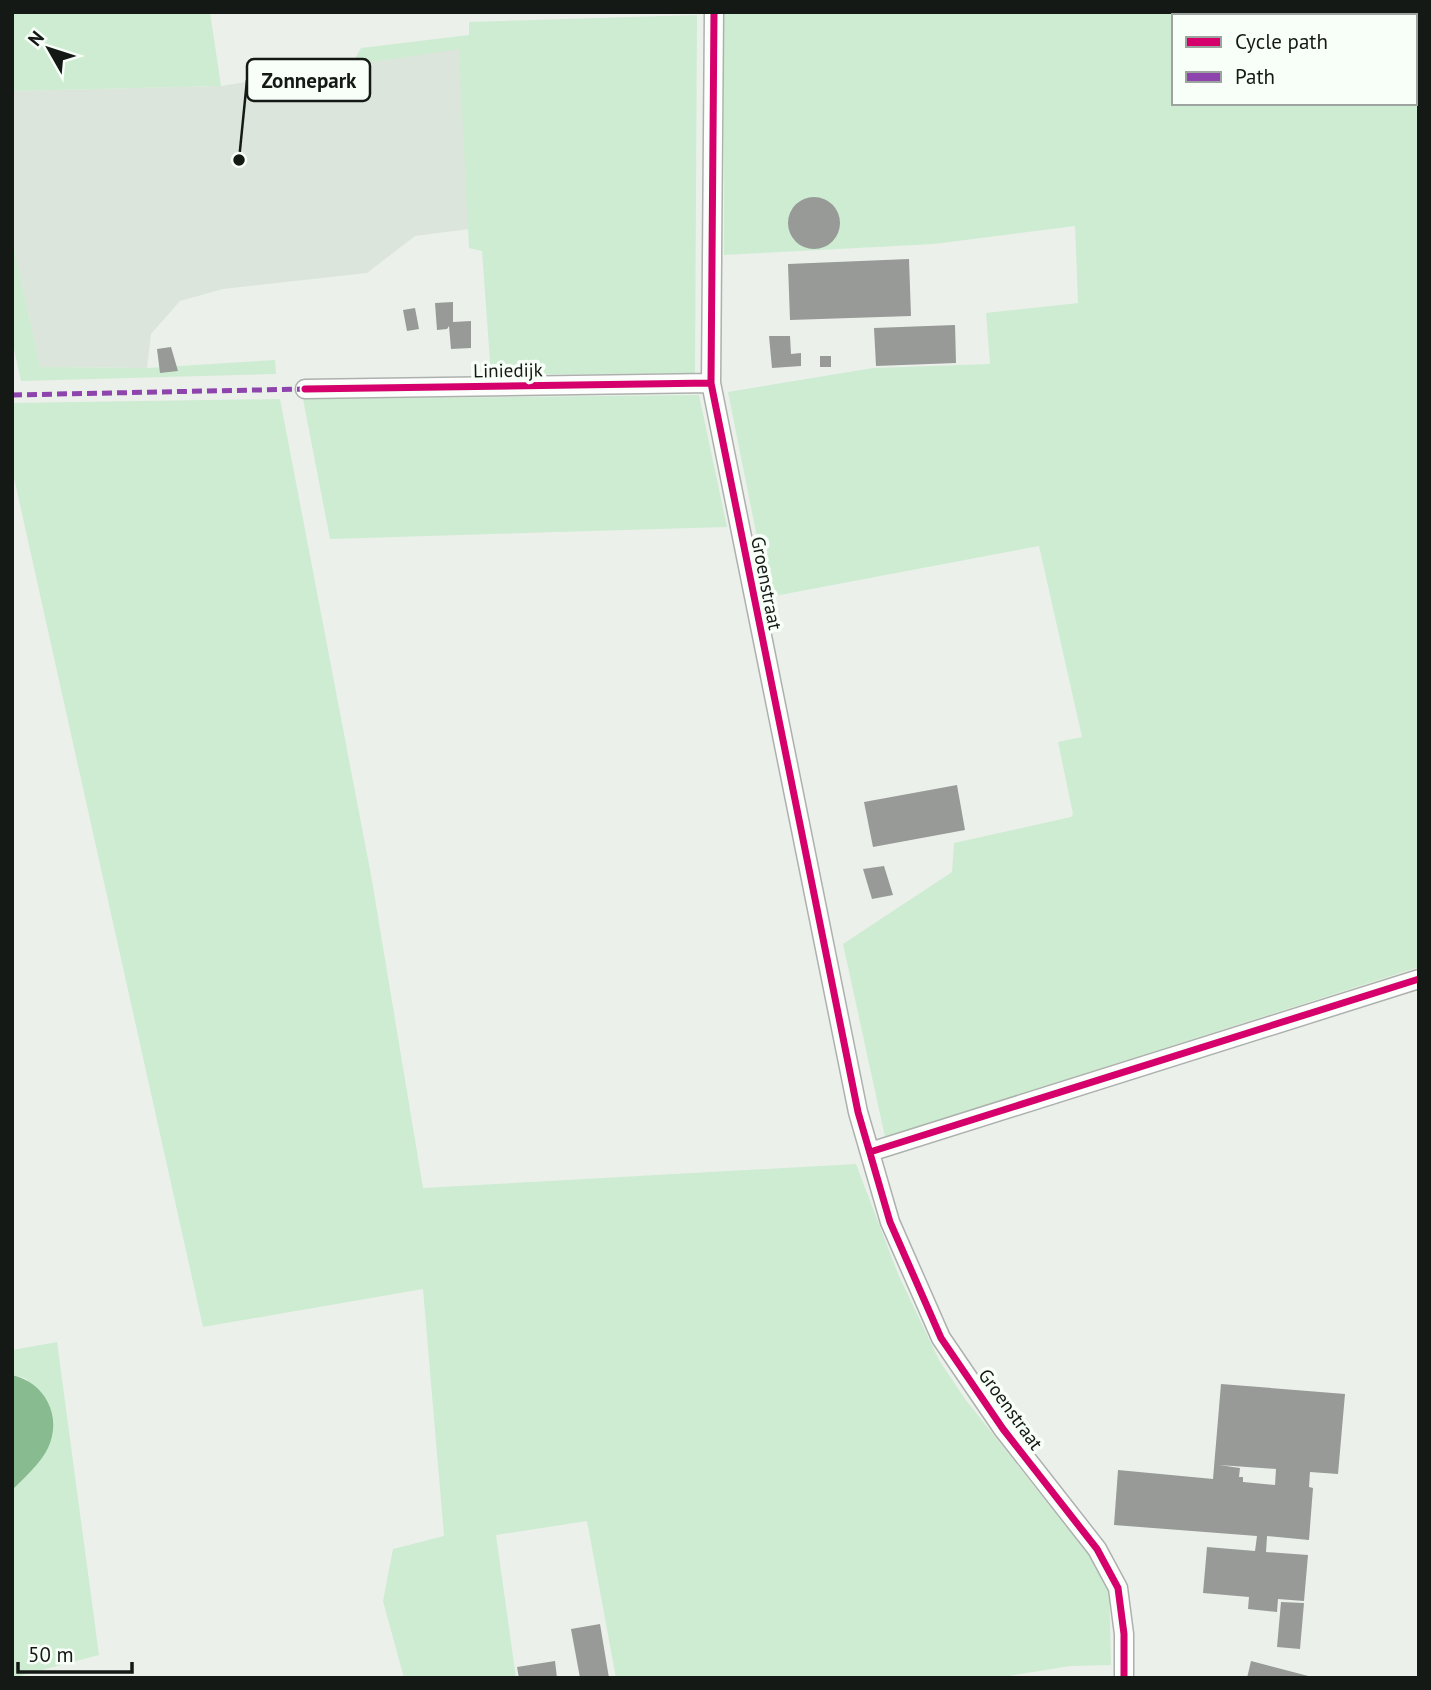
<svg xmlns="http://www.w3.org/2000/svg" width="1431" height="1690" font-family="'PT Sans',sans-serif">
<rect width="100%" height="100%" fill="#ebf0eb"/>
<path fill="#dbe5db" d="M459 48 470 229 415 236 367 273 223 289 180 301 151 334 147 368 40 367 12 239V91L221 86Z"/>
<path fill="#ceecd1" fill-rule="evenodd" d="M12 12H210L221 86 12 91Z
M724 12H1419V967L885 1137 843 944 952 872 954 843 1071 817 1073 814 1058 742 1082 737 1039 546 769 597 728 392 873 368 990 364 986 313 1078 303 1075 226 934 244 724 255ZM1174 16H1415V103H1174Z
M697 15 695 373 491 375 482 251 469 248 459 49 351 65 361 48 469 35V22Z
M12 239 40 367 147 368 275 360 276 374 21 381 12 340Z
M699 395 727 527 330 539 303 399Z
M280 399 371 875 423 1188 856 1164 898 1274 939 1360 965 1399 1088 1554 1109 1588 1111 1665 1070 1666 996 1678H616L587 1521 496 1535 516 1678H404L383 1601 393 1549 444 1536 423 1289 203 1327 12 469V403Z
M57 1342 99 1655 12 1678V1490L41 1459 51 1437 47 1400 25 1378 12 1375V1350Z"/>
<path fill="#88bb90" d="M12 1375C45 1382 63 1417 48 1448 40 1464 24 1478 12 1490Z"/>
<path fill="#979a97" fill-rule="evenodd" d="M788 223a26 26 0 1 1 52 0a26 26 0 1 1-52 0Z
M909 259 911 316 790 320 788 264Z
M453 302V322L471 321V348L451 349 449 326 447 329 437 330 435 303Z
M415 308 419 329 407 331 403 310Z
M955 325 956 363 876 366 874 328Z
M769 336H790L791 354 801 353V366L772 368Z
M171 347 178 371 160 373 157 349Z
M820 356H831V367H820Z
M957 785 965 830 873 847 864 802Z
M884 866 893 895 872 899 863 869Z
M1221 1384 1345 1394 1338 1474 1310 1472 1309 1487 1313 1488 1309 1540 1267 1536 1266 1552 1308 1555 1304 1601 1278 1599 1277 1612 1248 1609 1249 1597 1203 1593 1207 1547 1255 1551 1257 1536 1114 1525 1118 1470 1213 1479ZM1219 1465 1276 1469 1275 1485 1243 1482V1477H1239L1240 1468Z
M1281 1602 1304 1603 1300 1649 1277 1647Z
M600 1624 609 1678H580L571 1629Z
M555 1661 557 1678H519L517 1667Z
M1251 1661 1312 1677V1678H1247Z"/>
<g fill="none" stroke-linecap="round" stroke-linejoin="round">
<g stroke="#adb1ad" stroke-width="21">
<path id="street" d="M714 12 711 383 858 1112 890 1222 941 1338 1003 1429 1097 1549 1118 1588 1124 1634V1678
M305 389 711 383
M870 1152 1419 979"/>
</g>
<use href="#street" stroke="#fcfdfc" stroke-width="18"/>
<path stroke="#8e44ad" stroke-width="5" stroke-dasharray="10 5" stroke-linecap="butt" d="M12 395 305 389"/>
<g stroke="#f7fff8" stroke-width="11">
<path id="cycleway" d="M714 12 711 383 858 1112 890 1222 941 1338 1003 1429 1097 1549 1118 1588 1124 1634V1678
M305 389 711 383
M870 1152 1419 979"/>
</g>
<use href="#cycleway" stroke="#d6006c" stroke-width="7"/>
</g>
<g text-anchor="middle" stroke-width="7" stroke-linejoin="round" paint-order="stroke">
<g font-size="19" fill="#151916" stroke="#f7fff8">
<text transform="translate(508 370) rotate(-1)" y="7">Liniedijk</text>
<text transform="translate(767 583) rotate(79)" y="7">Groenstraat</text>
<text transform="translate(1011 1409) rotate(54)" y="7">Groenstraat</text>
</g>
</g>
<path fill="none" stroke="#151916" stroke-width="2.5" d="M239 160L247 80"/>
<circle fill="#151916" stroke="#f7fff8" stroke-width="2.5" cx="239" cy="160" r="7"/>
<rect fill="#f7fff8" stroke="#151916" stroke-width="2.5" x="247" y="59" width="123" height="42" rx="7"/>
<g font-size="21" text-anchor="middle" font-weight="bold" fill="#151916">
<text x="309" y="88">Zonnepark</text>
</g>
<rect width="1431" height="1690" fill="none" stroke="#151916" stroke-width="28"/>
<rect x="1172" y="14" width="245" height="91" fill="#f7fff8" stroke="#9da39e" stroke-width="2"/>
<rect x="1186" y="37" width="35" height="10" fill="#d6006c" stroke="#9da39e" stroke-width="2"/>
<text x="1235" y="49" font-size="21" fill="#151916">Cycle path</text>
<rect x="1186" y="72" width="35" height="10" fill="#8e44ad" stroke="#9da39e" stroke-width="2"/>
<text x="1235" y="84" font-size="21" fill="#151916">Path</text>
<g transform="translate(49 49) rotate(309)" stroke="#f7fff8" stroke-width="5" paint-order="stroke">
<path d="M0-5L12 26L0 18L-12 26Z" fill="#151916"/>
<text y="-10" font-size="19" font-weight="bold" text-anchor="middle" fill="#151916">N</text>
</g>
<path d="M18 1662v10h114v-10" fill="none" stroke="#151916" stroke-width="3.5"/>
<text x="28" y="1662" font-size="21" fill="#151916" stroke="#f7fff8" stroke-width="5" paint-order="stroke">50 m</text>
</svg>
